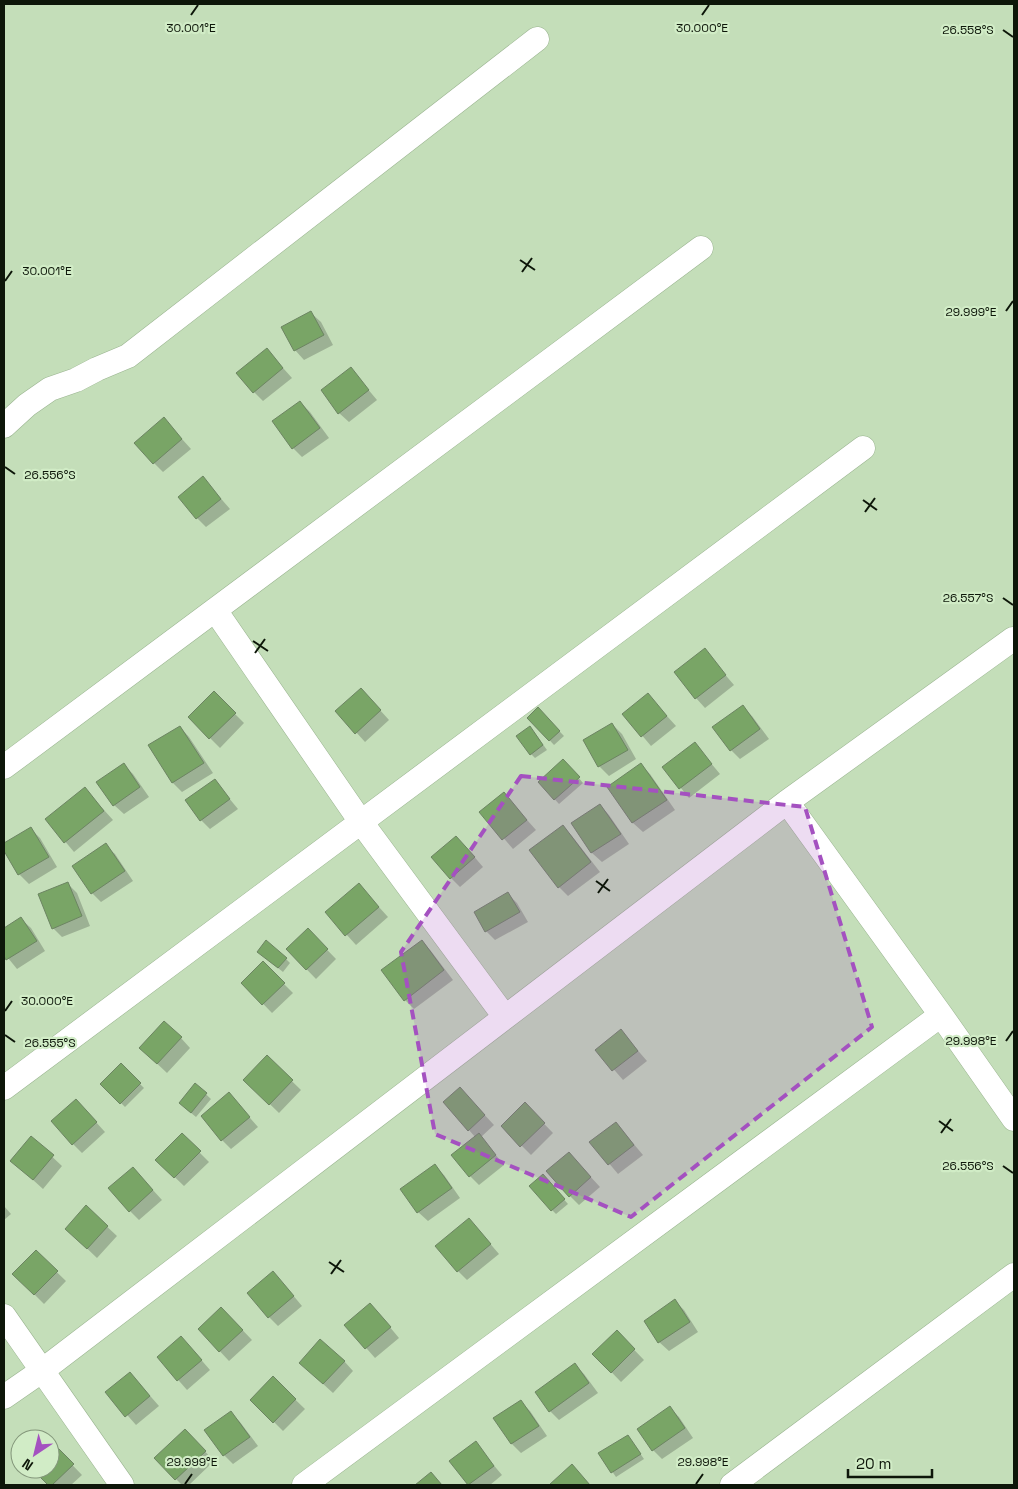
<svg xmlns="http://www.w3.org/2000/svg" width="1018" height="1489" font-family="'Space Grotesk',sans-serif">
<rect width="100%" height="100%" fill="#c4deb9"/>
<path fill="#0003" d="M311 313 321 322 333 345 304 360 295 350Z
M267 350 292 378 263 401 254 392Z
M351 369 377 400 349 422 339 413Z
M300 402 310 412 329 438 302 457 293 448Z
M164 419 191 449 163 472 154 463Z
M203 478 230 509 206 527 197 518Z
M704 650 734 685 705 708 696 698Z
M214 693 244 723 220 748 189 717Z
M648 695 676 726 651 746 624 714Z
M370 699 389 720 365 742 337 711Z
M743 707 752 716 769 739 740 759 731 750Z
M538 709 564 736 554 745 529 718Z
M612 724 622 734 636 759 609 776 599 766 584 740Z
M180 727 189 737 213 773 182 792 173 783 150 746Z
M534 732 547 750 535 758 531 754Z
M695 744 720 774 689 798 664 767Z
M123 764 133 774 149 797 124 814 114 805Z
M568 765 583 783 559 804 539 782Z
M641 765 650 774 675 810 643 832 633 823 608 787Z
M214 780 238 809 210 829 201 820Z
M85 789 113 820 74 852 47 820Z
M504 794 536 830 513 849 481 812Z
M600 805 609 815 629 844 602 862 592 853 573 823Z
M562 826 572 836 600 872 568 896 559 887Z
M31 829 40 838 57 867 29 884 19 874 4 849V845Z
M105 845 115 854 133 881 101 902 92 893Z
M466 847 483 867 460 887 451 878Z
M67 883 77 893 90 926 62 937 53 928Z
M359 885 388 917 356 945 327 913Z
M508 894 517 903 528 922 495 940 486 931Z
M21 919 31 928 45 951 17 969 4 953V930Z
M308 930 336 959 316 979 287 949Z
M422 941 431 951 453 980 414 1009 405 1000Z
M263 956 286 959 290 963 283 972Z
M263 963 293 993 272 1013 243 983Z
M621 1031 647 1061 623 1080 597 1050Z
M181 1038 190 1048 167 1073 150 1057Z
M267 1057 301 1090 279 1113 245 1080Z
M121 1065 144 1088 125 1107 102 1084Z
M196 1085 211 1099 196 1117 185 1108Z
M229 1094 258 1127 231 1149 222 1140Z
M469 1098 494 1125 481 1137 504 1165 479 1185 470 1176 475 1137 469 1130Z
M525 1104 553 1133 531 1155 502 1126Z
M85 1110 105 1132 82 1153 73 1144Z
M616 1123 643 1155 618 1174 591 1142Z
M182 1135 209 1162 184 1186 157 1160Z
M31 1137 62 1166 43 1189 11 1160Z
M578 1163 600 1187 579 1205 570 1196Z
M435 1166 444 1175 460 1198 428 1221 418 1212Z
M142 1178 162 1200 139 1220 130 1211Z
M547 1180 568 1204 556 1214 552 1210Z
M4 1206 11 1214 4 1220Z
M86 1207 117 1236 97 1258 76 1238Z
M469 1219 499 1254 467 1280 458 1271Z
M36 1252 66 1281 44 1304 14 1274Z
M282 1282 302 1306 278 1326 269 1317Z
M675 1301 684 1310 698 1332 669 1351 659 1342Z
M379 1314 399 1338 375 1358 346 1325Z
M231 1318 252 1340 229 1361 199 1329Z
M617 1332 644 1360 621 1382 594 1354Z
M190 1347 210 1370 187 1390 159 1358Z
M344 1361 353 1371 333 1393 310 1372Z
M575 1365 584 1374 598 1393 559 1420 550 1411Z
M130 1373 159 1406 136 1425 107 1392Z
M273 1378 305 1409 283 1431 252 1400Z
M520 1401 530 1411 547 1436 521 1453 512 1444 495 1419Z
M670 1408 679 1417 693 1438 662 1459 653 1450Z
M231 1413 240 1422 258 1446 233 1464 224 1455Z
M185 1430 214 1461 189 1485H182L155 1458Z
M628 1436 644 1459 616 1477 600 1454Z
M475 1443 502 1475 490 1485H470L451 1461Z
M52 1444 82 1475 71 1485H49L34 1469H50V1445Z"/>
<path fill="#79a566" stroke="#6c8462" d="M311 311 324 335 294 351 281 327Z
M267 348 283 368 253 393 236 373Z
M351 367 369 390 338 414 321 390Z
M300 401 320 428 292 449 272 421Z
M164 417 182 439 153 464 134 443Z
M203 476 221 499 196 519 178 497Z
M705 648 726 675 695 699 674 672Z
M361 688 381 710 355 734 335 711Z
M214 691 236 713 209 739 188 717Z
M648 693 667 716 641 737 622 714Z
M743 705 760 729 730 751 712 727Z
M538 707 560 731 549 741 527 718Z
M612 723 628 750 598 767 583 740Z
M180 726 204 763 172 783 148 745Z
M530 726 543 745 530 755 516 736Z
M695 742 712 764 679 789 662 767Z
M563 759 580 777 554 800 538 782Z
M124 763 140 787 113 806 96 782Z
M641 763 667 800 632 823 607 787Z
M215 779 230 799 200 821 185 800Z
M85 787 104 811 64 843 45 819Z
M504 792 527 820 502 840 479 812Z
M600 804 621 834 591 853 571 823Z
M563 825 591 862 558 888 529 850Z
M31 827 49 857 18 875 4 851V843Z
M456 836 475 857 450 879 431 857Z
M106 843 125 871 91 894 72 866Z
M68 882 82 916 52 929 38 894Z
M359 883 379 907 345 936 325 912Z
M508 892 520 912 485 932 474 912Z
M21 917 37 941 6 960 4 956V928Z
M308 928 328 949 306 970 286 949Z
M266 940 287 958 278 968 257 952Z
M422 940 444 970 404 1001 381 970Z
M263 961 285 983 262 1005 241 983Z
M164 1021 182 1037 157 1064 139 1048Z
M621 1029 638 1051 612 1071 595 1050Z
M267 1055 293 1080 269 1105 243 1080Z
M121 1063 141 1083 120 1104 100 1084Z
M195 1083 207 1093 191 1113 179 1103Z
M460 1087 485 1115 468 1131 443 1102Z
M229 1092 250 1117 221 1141 201 1116Z
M76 1099 97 1122 72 1145 51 1121Z
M525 1102 545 1123 520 1147 501 1126Z
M616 1122 634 1145 608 1165 589 1142Z
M182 1133 201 1151 174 1178 155 1160Z
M479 1133 496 1155 469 1177 451 1155Z
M31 1136 54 1155 33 1180 10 1161Z
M569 1152 591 1177 569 1197 546 1171Z
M435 1164 452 1188 417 1213 400 1189Z
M133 1167 153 1190 129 1212 108 1188Z
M543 1174 565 1199 551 1211 529 1186Z
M86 1205 108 1226 87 1249 65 1229Z
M469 1218 491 1244 457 1272 435 1246Z
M36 1250 58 1271 34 1295 12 1274Z
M273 1271 294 1296 268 1318 247 1293Z
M675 1299 690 1322 658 1343 644 1321Z
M370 1303 391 1327 365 1349 344 1325Z
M221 1307 243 1330 219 1352 198 1329Z
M617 1330 635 1349 611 1373 592 1354Z
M181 1336 202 1360 177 1381 157 1357Z
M320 1339 345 1361 323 1384 299 1363Z
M575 1363 589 1383 549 1412 535 1392Z
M130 1372 150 1396 125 1417 105 1392Z
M273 1376 296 1399 273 1423 250 1400Z
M521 1400 539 1426 511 1444 493 1418Z
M670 1406 685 1428 652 1451 637 1429Z
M231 1411 250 1437 223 1456 204 1430Z
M185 1429 206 1451 175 1480 154 1458Z
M628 1435 641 1454 611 1473 598 1453Z
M476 1441 494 1466 468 1485 449 1461Z
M52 1442 74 1464 52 1485H48L32 1469H50V1443Z
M572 1464 590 1485H549Z
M431 1472 442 1485H415Z"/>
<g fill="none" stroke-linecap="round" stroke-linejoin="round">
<g stroke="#9ab490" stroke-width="25">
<path id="minor" d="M4 426 27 405 50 389 76 380 97 369 128 356 537 39
M215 610 361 822 505 1017
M4 767 701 248
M787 802 941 1015 1014 1119
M4 1088 863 448
M4 1316 122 1485
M4 1397 43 1370 787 802 1013 639
M304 1485 941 1015
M732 1485 1014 1275"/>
</g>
<use href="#minor" stroke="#fff" stroke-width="24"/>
</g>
<path fill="#a451c0" fill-opacity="0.2" stroke="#a451c0" stroke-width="4" stroke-dasharray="10 6" stroke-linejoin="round" d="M521 776 805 807 872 1027 631 1217 435 1134 401 952Z"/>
<path fill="none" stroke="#0d1609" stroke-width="2" d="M191 15 198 5M702 15 709 5M1003 30 1013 37M520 260 535 270M522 272 532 258M5 281 12 271M1006 311 1013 301M5 467 15 474M863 500 877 510M865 512 875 498M1003 598 1013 605M253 641 268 651M255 653 265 639M596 881 610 891M598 893 608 879M5 1011 12 1001M5 1035 15 1042M1006 1041 1013 1031M939 1121 953 1131M941 1133 951 1119M1003 1166 1013 1173M329 1262 344 1272M331 1274 341 1260M185 1484 192 1474M696 1484 703 1474"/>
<g font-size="12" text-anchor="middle" fill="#0d1609" stroke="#d1ecc6" stroke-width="4.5" stroke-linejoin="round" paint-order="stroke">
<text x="191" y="32">30.001°E</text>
<text x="702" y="32">30.000°E</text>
<text x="968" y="34">26.558°S</text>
<text x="47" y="275">30.001°E</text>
<text x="971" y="316">29.999°E</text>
<text x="50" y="479">26.556°S</text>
<text x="968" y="602">26.557°S</text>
<text x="47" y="1005">30.000°E</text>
<text x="971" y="1045">29.998°E</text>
<text x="50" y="1047">26.555°S</text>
<text x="968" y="1170">26.556°S</text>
<text x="192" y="1466">29.999°E</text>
<text x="703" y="1466">29.998°E</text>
</g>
<rect width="1018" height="1489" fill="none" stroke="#0d1609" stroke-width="10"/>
<g transform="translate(35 1454) rotate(215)"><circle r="24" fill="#d1ecc6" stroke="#83967a"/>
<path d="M0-4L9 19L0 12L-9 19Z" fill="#a451c0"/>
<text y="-8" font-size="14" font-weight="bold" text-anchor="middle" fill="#0d1609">N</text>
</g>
<path d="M848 1469v8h84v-8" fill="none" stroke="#0d1609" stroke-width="2.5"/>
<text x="856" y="1469" font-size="15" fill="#0d1609" stroke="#d1ecc6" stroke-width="4" paint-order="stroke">20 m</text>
</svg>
